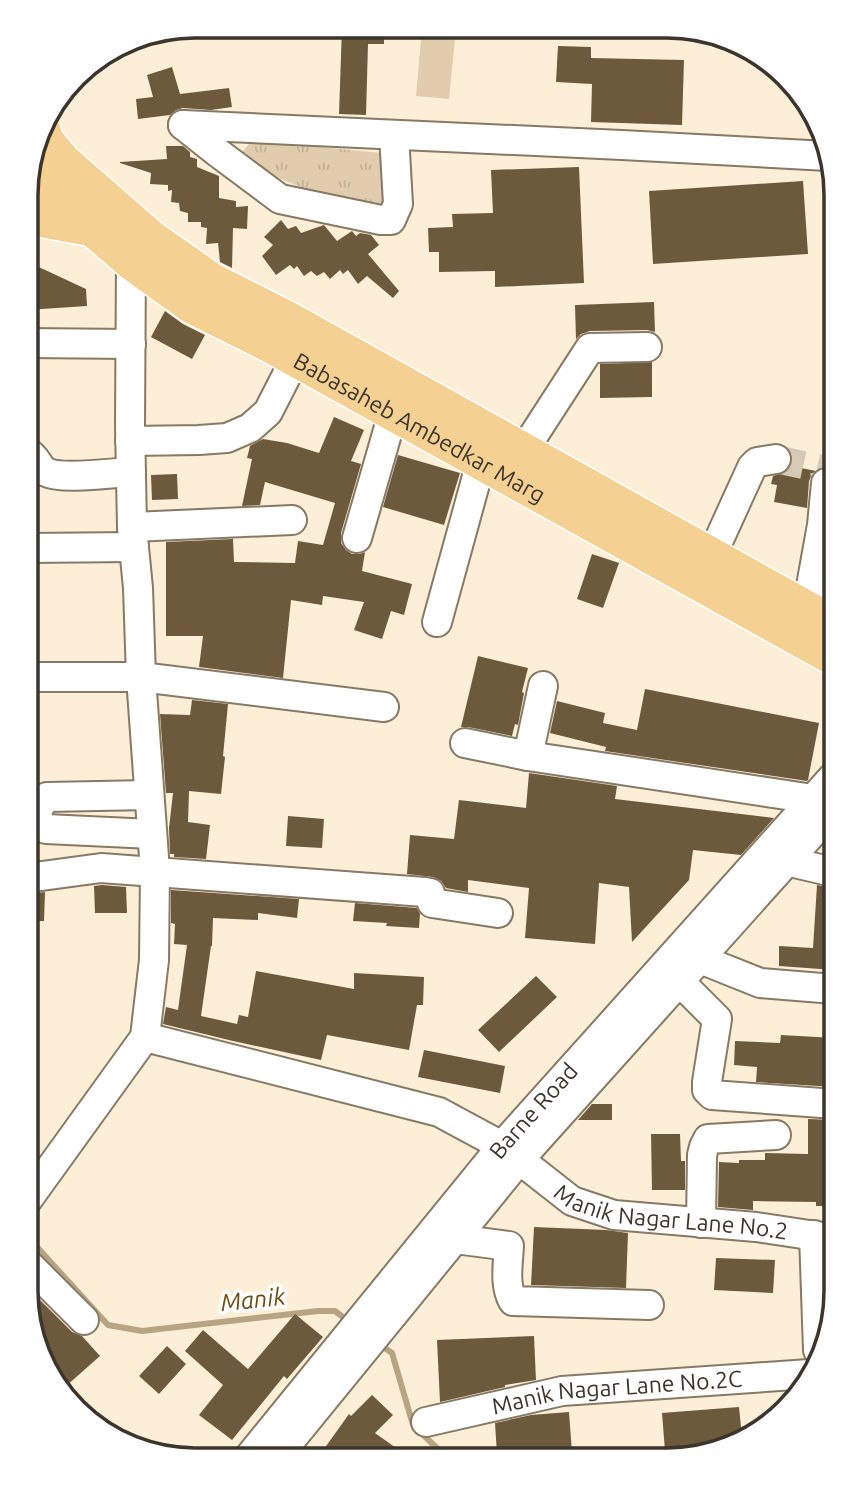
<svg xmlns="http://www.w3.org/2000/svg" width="863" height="1486" font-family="Ubuntu,sans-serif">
<defs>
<pattern id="grass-tufts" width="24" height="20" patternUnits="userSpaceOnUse" patternTransform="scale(1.75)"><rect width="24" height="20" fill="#e1cdad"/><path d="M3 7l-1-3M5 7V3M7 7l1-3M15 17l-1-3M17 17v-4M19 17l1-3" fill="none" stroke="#c2b195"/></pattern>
</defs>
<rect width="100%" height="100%" fill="#fdeed8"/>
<path fill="url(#grass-tufts)" d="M258 141 382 153 386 204 320 195 269 174 253 165 242 152 249 144Z"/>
<path fill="#e1cdad" d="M422 28 456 29 449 99 416 96Z"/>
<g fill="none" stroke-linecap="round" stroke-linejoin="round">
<path stroke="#b8a383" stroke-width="6" d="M26 1235 108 1325 142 1331 318 1311H335L351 1323
M379 1344 392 1353 413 1425 443 1454"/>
</g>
<path fill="#6d5a3c" d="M342 27 384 28V44H368L366 115 339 114Z
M558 46 591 47V58L684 60 682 125 591 122 592 84 556 82Z
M172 67 180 94 229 88 232 107 211 110 183 108 176 110 170 115 138 119 136 99 153 97 147 75Z
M166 146H183L190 152V157L197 159V167L219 176V198L236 201V207L248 206 247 229 233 228 232 268 220 262 218 243 206 244 207 228 201 227V222H188V213L180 211 179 203 171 202 172 190 168 191V185L150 184 151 173 120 163V162L167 159Z
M579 167 584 283 495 287V271L439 272V252H429L428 228 453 227 452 214 493 213 491 170Z
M803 181 808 254 653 264 649 191Z
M281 220 288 229 296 226 301 233 324 225 337 241 352 231 356 236 360 233 371 235 379 245 368 254 399 291 393 298 367 276 358 284 348 270 343 274 340 270 330 279 324 272 317 276 311 271 304 276 297 266 294 269 290 265 276 275 262 256 273 245 264 237Z
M28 262 86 289 87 306 27 310Z
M654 302 655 332 647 330 590 331 581 334 576 339 575 305Z
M165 311 183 324 205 335 192 359 151 337Z
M652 362V397L600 398V364Z
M334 417 364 430 351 461 361 464 341 533V543L346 550 352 554H360L365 552 362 571 412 584 404 615 391 611 382 639 354 630 364 602 323 596 322 605 291 600 283 678 199 667 203 636H166V542L233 539 234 562 295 563 298 541 323 545 335 503 265 482 260 505 242 506 252 459 247 458 250 446 263 439 287 443 319 453Z
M398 455 460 473 444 525 383 507Z
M791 466 816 471 812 474 809 481 807 508 774 502 777 485 771 484 773 476 786 472Z
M177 474 178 499 152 500 151 475Z
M592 554 619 563 603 608 577 599Z
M478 656 528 668 522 692 524 693 518 725 515 724 512 736 468 727H461Z
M645 689 819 723 808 780 807 781 605 751 606 747 550 733 557 701 605 713 603 723 637 730Z
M192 700 228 704 223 756 225 757 221 794 189 791 188 822 210 825 206 859 174 857V854H170L169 828 173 793H166L160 714 190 715Z
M529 773 617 786 615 799 774 818 741 855 693 850 689 880 632 942 629 887 599 883 595 944 525 938 529 888 468 880V892L446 888 441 881 433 877 407 874 410 835 454 839 459 800 526 808Z
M288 816 324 819 322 848 286 846Z
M102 885 126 887 127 913H95L94 886Z
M817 885 833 888 834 970 779 966V946L813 948Z
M171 890 299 899 297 918 258 913V920L213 918 212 946H211L201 1016 237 1024 239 1015 248 1017 256 971 354 989V973L424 977 423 1005H417L409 1050 327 1035 321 1060 233 1041 163 1024 166 1007 178 1010 187 945 174 944 175 924 171 923Z
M45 892 44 921H27V894Z
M355 903 417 908 420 914 419 928 386 926 387 923 353 921Z
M536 976 557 997 499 1052 478 1030Z
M781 1035 834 1038 835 1087 756 1082 757 1067 734 1065 735 1041 780 1043Z
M424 1050 505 1066 500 1093 418 1077Z
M592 1104H612V1120H578Z
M808 1119 835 1120 836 1206H816V1202L753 1201V1210L718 1207 719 1162 739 1163V1160H765V1153L808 1154Z
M651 1134H680L681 1161H685V1190H652Z
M534 1227 606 1230 628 1233 626 1288 531 1285Z
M716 1258 775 1260 773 1293 714 1290Z
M26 1286 72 1332 82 1336 100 1356 65 1387 35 1345Z
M295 1314 323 1337 287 1379 284 1376 232 1440 199 1415 223 1385 185 1351 203 1330 248 1369Z
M534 1336 536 1380 505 1385V1387L440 1402 437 1340Z
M167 1346 186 1364 159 1394 139 1376Z
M372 1395 393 1415 375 1433 406 1455 319 1456 349 1414 351 1416Z
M739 1407 742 1437 722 1451H665L662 1413Z
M569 1412 572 1453 497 1454 495 1423 531 1415Z"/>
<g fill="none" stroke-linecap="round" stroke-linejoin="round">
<path stroke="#d6c9b6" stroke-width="28" stroke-dasharray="28 14" stroke-linecap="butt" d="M776 459 821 469 824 471 826 483"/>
<g stroke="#867965" stroke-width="32">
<g id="minor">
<path d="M183 125 622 145 828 156"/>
<path d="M183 125 217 152 280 199 381 220H391L398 204 394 135"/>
<path d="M27 343 131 344"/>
<path d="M130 441 199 440 227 438 250 428 268 412 295 359"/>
<path d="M524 450 590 348 647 347"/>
<path d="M27 452C38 458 37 467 46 472 62 480 111 473 131 472"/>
<path d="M132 527 292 520"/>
<path d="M357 538 393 413"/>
<path d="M27 548 134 547"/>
<path d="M712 555 752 467 757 462 776 459"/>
<path d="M807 608 822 525 826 483"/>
<path d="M437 622 481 462"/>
<path d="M27 677H141L384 707"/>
<path d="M465 743 528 756 813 799"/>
<path d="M528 756 543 686"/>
<path d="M149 795 47 797C39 805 36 811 38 823L46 829 152 834"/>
<path d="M786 861 833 872"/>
<path d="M27 878 101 868 425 892 430 893 432 903 498 913"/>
<path d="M700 959 760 983 834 989"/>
<path d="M680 982 717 1019 707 1082V1090L712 1095 835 1104"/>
<path id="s1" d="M145 1037 439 1112 502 1146 572 1201 614 1215 756 1227 836 1239"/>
<path d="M26 1202 145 1037 154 960 155 871 141 677 138 588 132 527 130 424 131 262"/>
<path d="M701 1223 702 1155 704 1147 708 1139 776 1135"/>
<path d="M814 1235 818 1350"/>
<path d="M455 1239 509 1246C508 1264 504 1285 513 1301L649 1305"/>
<path d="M26 1262 84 1320"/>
<path id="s2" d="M426 1422 562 1391 809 1374"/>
<path id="s3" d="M249 1457 502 1146 832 778"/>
<path d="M277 1457 519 1160 833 810"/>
</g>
</g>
<g stroke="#fff" stroke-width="38">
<g id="major">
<path d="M42 128 46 140 63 161 150 237 211 280 288 319 831 622"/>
<path id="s4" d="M29 170 39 183 131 262 192 306 270 345 832 657"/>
<path d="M28 217 93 229"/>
</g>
</g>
<use href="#minor" stroke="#fff" stroke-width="28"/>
<use href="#major" stroke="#f4d092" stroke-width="35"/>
</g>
<g text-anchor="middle" stroke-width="7" stroke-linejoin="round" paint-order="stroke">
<g font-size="23" fill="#3b352d" stroke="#fefefe">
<text dy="8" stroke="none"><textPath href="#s4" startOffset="471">Babasaheb Ambedkar Marg</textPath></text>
<text dy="8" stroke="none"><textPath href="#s3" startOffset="448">Barne Road</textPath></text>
<text dy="8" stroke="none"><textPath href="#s1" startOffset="564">Manik Nagar Lane No.2</textPath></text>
<text dy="8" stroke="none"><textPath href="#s2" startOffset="194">Manik Nagar Lane No.2C</textPath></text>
</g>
<g font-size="24" font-style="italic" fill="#6a4c15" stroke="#fefefe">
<text transform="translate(253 1300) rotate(-6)" y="8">Manik</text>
</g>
</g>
<path d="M0 0H863V1486H0ZM195 38H667A157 157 0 0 1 824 195V1291A157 157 0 0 1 667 1448H195A157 157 0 0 1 38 1291V195A157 157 0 0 1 195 38Z" fill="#fefefe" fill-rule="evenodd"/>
<path fill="none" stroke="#3b352d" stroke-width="3.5" d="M195 38H667A157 157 0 0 1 824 195V1291A157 157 0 0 1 667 1448H195A157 157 0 0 1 38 1291V195A157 157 0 0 1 195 38Z"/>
</svg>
